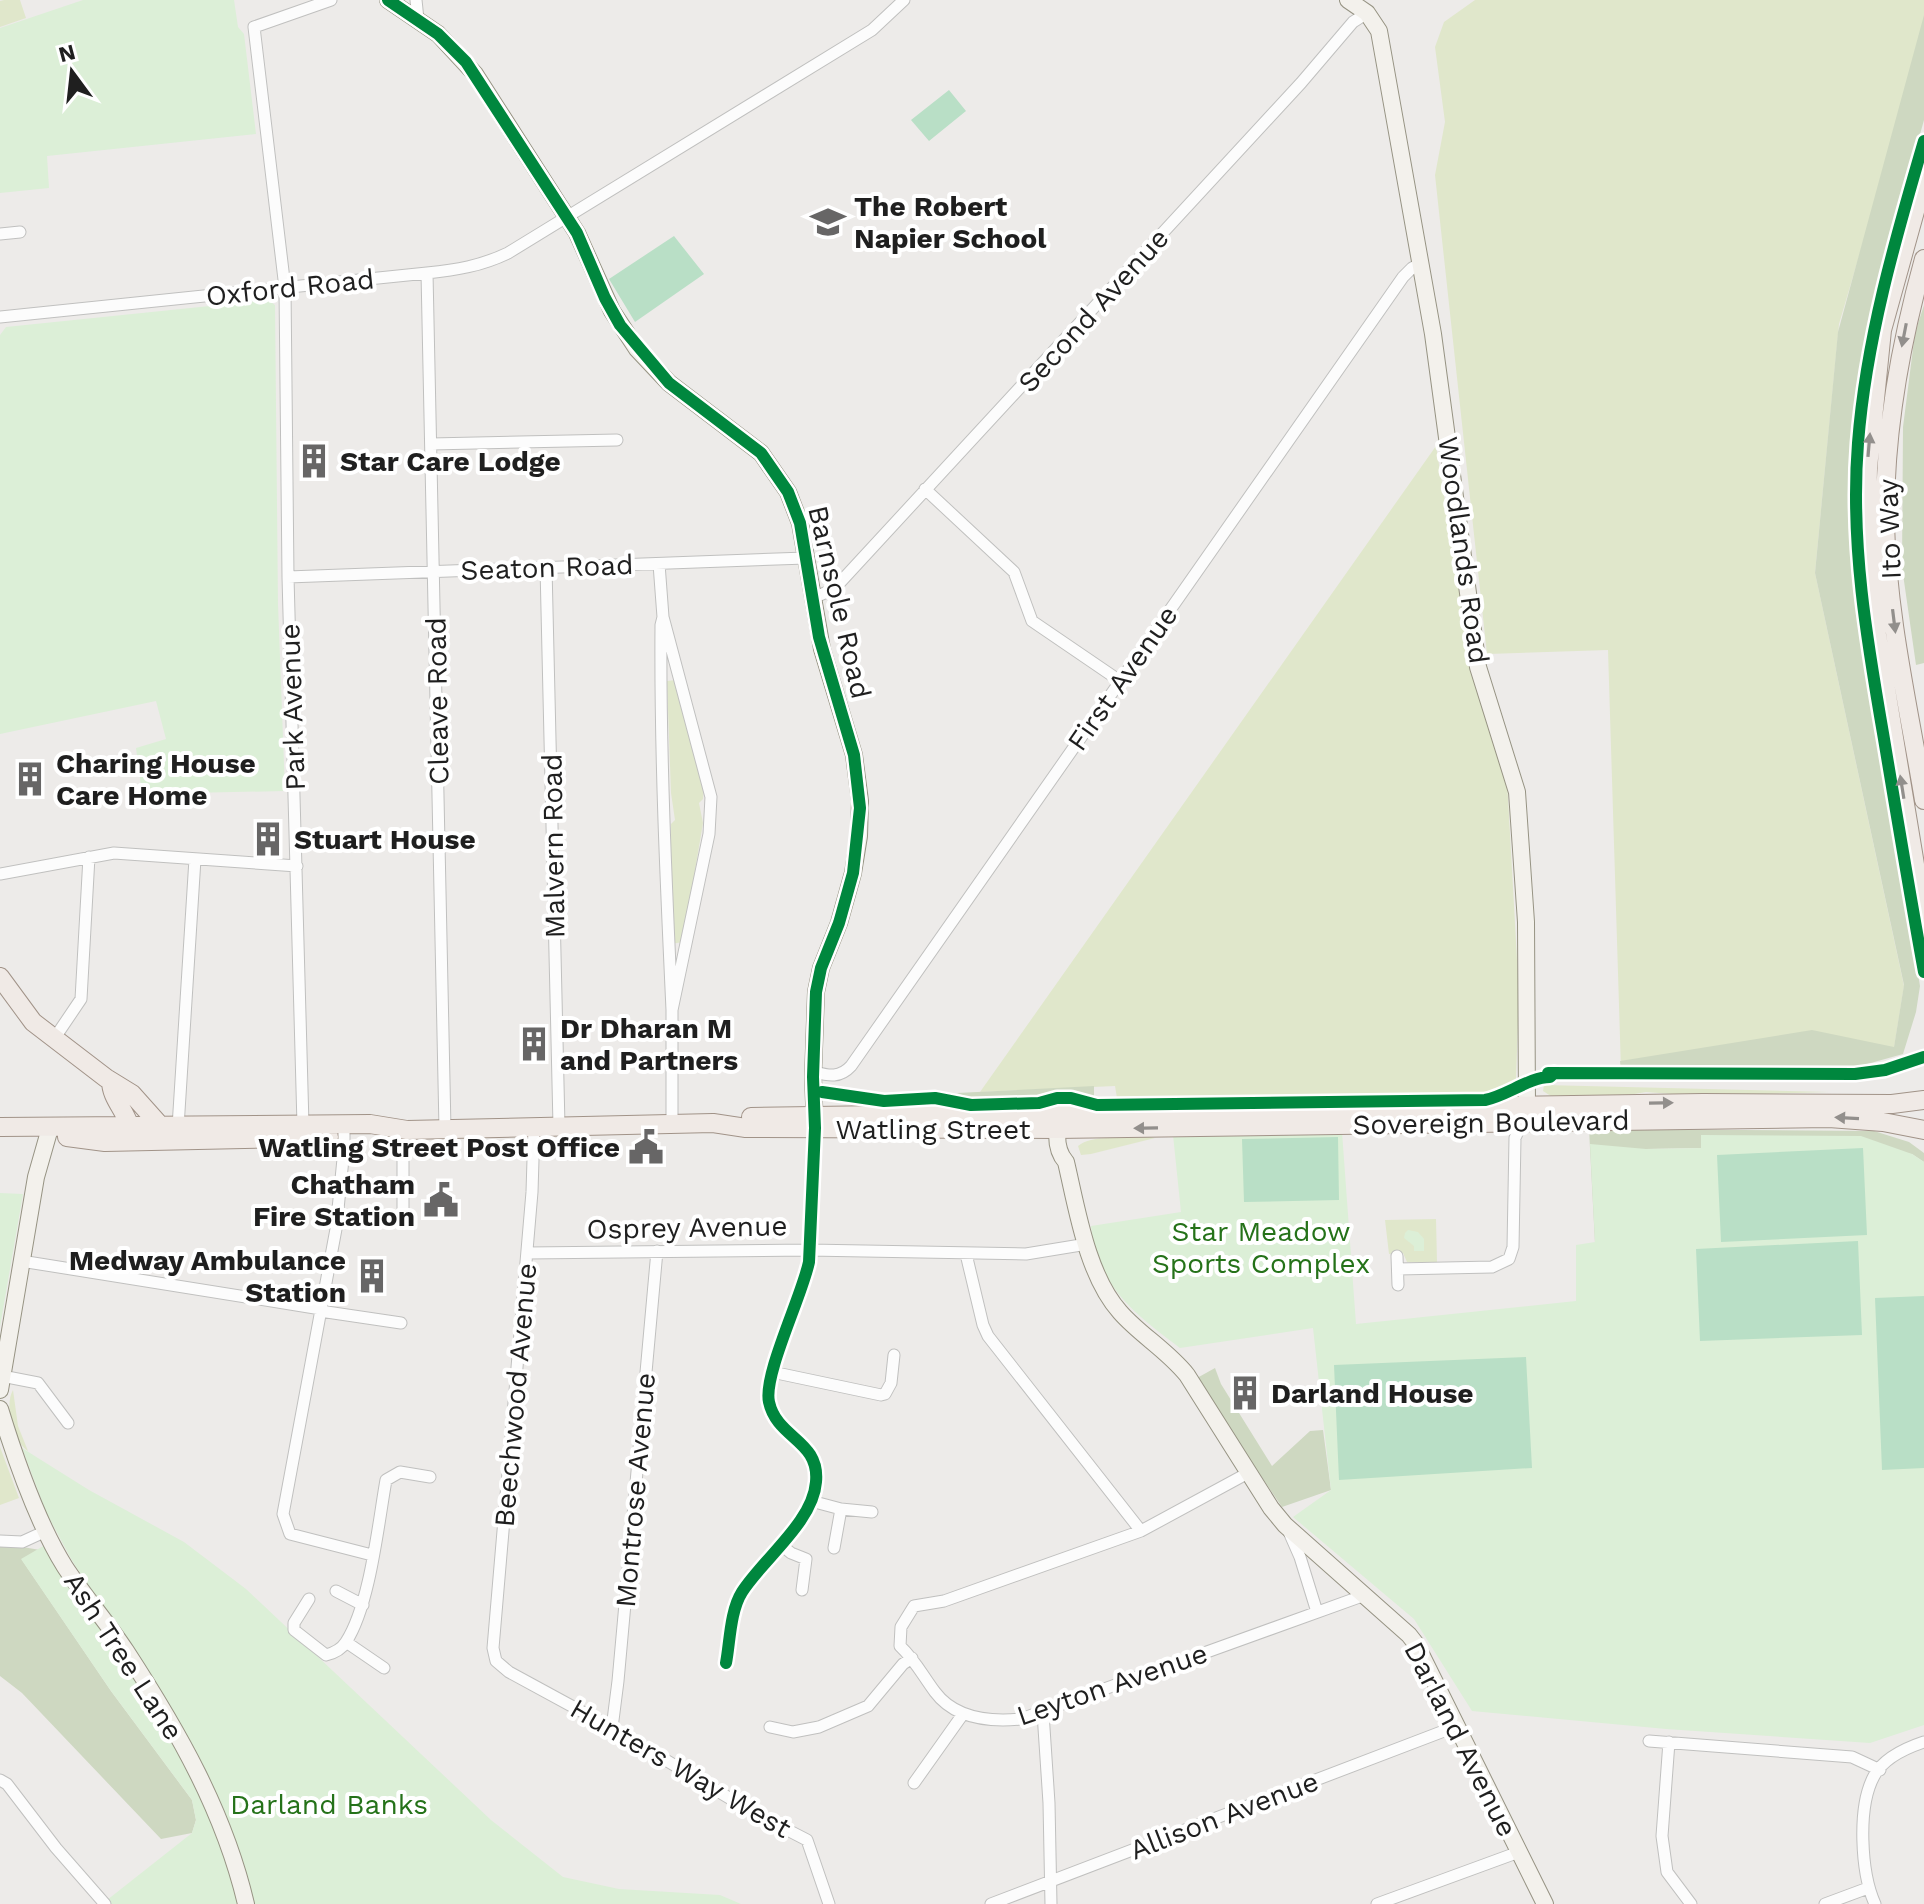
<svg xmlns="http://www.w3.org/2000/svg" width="1924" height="1904" font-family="'Work Sans',sans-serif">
<rect width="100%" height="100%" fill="#edebe9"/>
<path fill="#e0e7cb" d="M4 0H20L26 18 0 27V1Z
M1475 0H1924V36L1839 324 1815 573 1904 986 1894 1048 1621 1070 1608 650 1487 654 1435 175 1445 122 1435 47 1444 22Z
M1436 446 1473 675 1507 780 1519 995 1516 1078 1518 1086 1490 1100 1118 1104 1115 1086 980 1092Z
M676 680 704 788 703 799 699 803 703 823 683 942 671 944V824L675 820 671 793 667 681Z
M1544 1085 1829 1092 1697 1096 1646 1092 1617 1097 1554 1098 1543 1091Z
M1138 1135 1155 1138 1091 1154 1081 1155 1078 1146C1093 1134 1119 1140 1138 1135Z
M1436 1219 1437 1262H1407L1403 1253 1389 1254 1385 1220Z
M13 1390 18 1426 28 1451C13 1442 4 1405 13 1390Z
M0 1447 19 1498 0 1505Z"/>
<path fill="#ced8c1" d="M1924 15V120L1879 281 1862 365 1853 443 1851 506 1858 610 1920 986 1916 1012 1903 1054 1860 1066 1621 1070 1620 1061 1812 1030 1894 1047 1904 985 1815 573 1838 332Z
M1924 305V663L1916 665 1902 567 1903 427 1915 333Z
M1094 1086V1098C1085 1097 1078 1095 1069 1094 1060 1093 1053 1099 1045 1100 1024 1104 976 1102 957 1093Z
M1589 1129 1874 1131 1909 1142 1924 1153V1162L1912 1154 1702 1135 1701 1148 1646 1149 1595 1243Z
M1215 1368 1221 1384 1272 1466 1310 1431 1323 1430 1331 1490 1282 1507 1216 1410 1197 1378Z
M0 1543 40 1550 22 1560 111 1691 192 1800 196 1820 192 1833 161 1839 22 1693 0 1676Z"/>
<path fill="#dcefd7" d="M83 0H234L238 27 244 34 256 134 47 156 49 188 0 193V28Z
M268 300 275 305 278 604 285 791 142 794 136 748 166 739 156 701 0 734V335L6 327Z
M1342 1132 1356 1324 1576 1301V1245L1595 1242 1590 1144 1646 1149 1701 1148V1135L1861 1136 1912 1154 1924 1162V1725L1870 1743 1666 1729 1472 1711 1414 1619 1293 1517 1331 1490 1313 1328 1180 1348C1134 1313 1099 1288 1091 1226L1181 1212 1173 1135Z
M0 1193 23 1194 0 1327Z
M1408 1230 1418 1232 1424 1239V1251H1414V1246L1404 1238 1405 1233Z
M22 1448 89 1490 184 1542 246 1589 491 1820 563 1877 619 1889 720 1895 741 1904H252L241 1858 223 1808 182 1741 208 1790 242 1904H102L192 1833 196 1820 192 1800 111 1691 21 1559 45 1545 177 1733 70 1557 46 1512Z"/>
<path fill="#b9dfc6" d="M949 90 966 111 929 141 911 120Z
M674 236 704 274 635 322 609 279Z
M1338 1137 1339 1200 1244 1202 1242 1139Z
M1863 1148 1867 1235 1721 1242 1717 1155Z
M1858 1241 1862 1335 1700 1341 1696 1249Z
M1924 1296V1468L1882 1470 1875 1298Z
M1526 1357 1532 1468 1339 1480 1334 1365Z"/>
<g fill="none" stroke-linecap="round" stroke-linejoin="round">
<g stroke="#c0c0bf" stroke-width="13">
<path id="street" d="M416 0 418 19
M0 234 20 232
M427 273 445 1129
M0 317 427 273C456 270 481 266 508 253L872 30 904 0
M431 444 617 440
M925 489 1014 572 1032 621 1120 681
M659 564 663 617 661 625C660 753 666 881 672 1010L709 834 711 797 663 617
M546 567 559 1126
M288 577 806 558
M813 598 834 589 1301 83 1353 22 1367 13
M0 874 114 853 297 866
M54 1039 81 999 89 857
M815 1072C829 1076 840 1078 851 1066L1403 277 1412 268 1421 263
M672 1123V1010
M344 1124V1149L336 1229 283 1514 290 1534 372 1555
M303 1125 288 577 285 288 254 27 331 0
M178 1127 195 859
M534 1127 532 1192 493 1648 496 1661 509 1672 612 1728 751 1811 807 1840 829 1904
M403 1157V1214
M340 1189 403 1188
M527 1253 809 1250 1026 1254 1087 1244
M966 1254 983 1325 988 1336 1141 1531
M1397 1256 1398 1285
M21 1261 321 1309
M1398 1269 1492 1267 1509 1259 1513 1247 1515 1138 1522 1123
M320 1311 401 1323
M772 1372 881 1395 885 1394 891 1383 894 1355
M2 1376 38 1383 68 1423
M1248 1473 1141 1531 944 1601 914 1606 901 1627 900 1646C915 1660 923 1676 935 1692 955 1719 990 1722 1021 1719L1365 1595
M811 1501 841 1509 834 1548
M841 1509 872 1512
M1289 1532 1300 1557 1317 1612
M0 1541 22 1542 46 1531
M780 1544 791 1553 806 1559 802 1590
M336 1591 363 1605
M309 1599 294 1623V1630L326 1655C334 1653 341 1650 346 1642 370 1605 378 1525 386 1480L400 1472 430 1477
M346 1642 384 1668
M726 1663C730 1642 730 1611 742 1592 763 1559 813 1522 816 1482 820 1440 777 1439 769 1402 763 1375 802 1296 809 1262L815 1128
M1043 1713 1049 1803 1051 1904
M770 1727 793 1732 819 1727 868 1706 903 1664 912 1658
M612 1728 618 1681 657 1251
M1649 1741 1852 1757 1880 1770
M1669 1742 1662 1836 1667 1872 1691 1904
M0 1780 7 1784 56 1848 105 1904
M914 1783 963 1714
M991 1904 1457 1726
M1377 1904 1519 1852
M1825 1904 1868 1888
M1875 1904C1861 1873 1857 1807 1874 1776 1883 1759 1906 1748 1924 1742"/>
</g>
<g stroke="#969383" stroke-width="18">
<path id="secondary" d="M388 0 438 34 475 74 577 233 612 311 637 349 669 383 761 453 788 492 800 523 822 649 854 755 860 801 859 836 853 873 839 923 821 968 816 992 813 1077 815 1128
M1348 0 1367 13 1379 31 1433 334 1478 667 1517 792 1526 922 1527 1106 1524 1117
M1059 1118C1056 1133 1055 1150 1066 1162 1077 1209 1087 1275 1120 1312 1140 1335 1167 1350 1187 1375L1271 1508 1285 1525 1409 1635 1416 1644 1545 1904
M0 1390 36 1177 50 1128
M0 1409C15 1458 38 1524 65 1567 84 1596 107 1622 126 1651 178 1731 224 1811 246 1904"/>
</g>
<g stroke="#a19388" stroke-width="20">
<path id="primary" d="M1924 179 1882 330 1868 468 1867 522 1877 635 1924 919
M1924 259C1900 345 1884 433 1885 523 1887 616 1909 709 1924 800
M0 977 33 1022 106 1078 132 1094 157 1122 159 1128
M111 1081C111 1101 130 1113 131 1136
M751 1117 1703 1103 1892 1104 1924 1100
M0 1127 370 1124 407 1130 713 1123 746 1128 1056 1129 1829 1118 1883 1122 1924 1130
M67 1137 105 1142 329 1137"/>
</g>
<use href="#street" stroke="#fcfcfc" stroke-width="11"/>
<use href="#secondary" stroke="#f3f1ec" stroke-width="16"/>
<use href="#primary" stroke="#f0eae6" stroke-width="18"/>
<g stroke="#fff" stroke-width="17">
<path id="cycleway" d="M388 0 438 34 466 62 577 233 605 298 620 325 669 383 761 453 788 492 800 523 819 637 854 755 860 808 853 873 839 923 821 968 816 992 813 1077 815 1128 809 1262C802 1296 763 1375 769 1402 777 1439 820 1440 816 1482 813 1522 763 1559 742 1592 730 1611 730 1642 726 1663
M1924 141C1895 240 1866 340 1858 443 1850 543 1867 641 1884 739 1897 817 1910 895 1924 972
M1548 1073 1855 1074 1885 1070 1924 1057
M822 1092 884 1101 935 1098 971 1105 1039 1103 1057 1098H1071L1097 1105 1485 1100C1506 1096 1530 1077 1550 1077L1554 1073"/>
</g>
<use href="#cycleway" stroke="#00873e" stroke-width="12"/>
</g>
<defs><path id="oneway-solid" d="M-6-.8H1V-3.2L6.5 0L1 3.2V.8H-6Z" transform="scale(2)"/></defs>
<g fill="#928f8c">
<use href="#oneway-solid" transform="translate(1904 335) rotate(101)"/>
<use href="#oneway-solid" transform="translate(1869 445) rotate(-85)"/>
<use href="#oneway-solid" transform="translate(1894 621) rotate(83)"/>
<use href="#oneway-solid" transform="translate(1902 787) rotate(-99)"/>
<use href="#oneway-solid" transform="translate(1661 1103) rotate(-1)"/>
<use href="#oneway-solid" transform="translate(1847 1118) rotate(-177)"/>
<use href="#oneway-solid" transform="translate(1146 1128) rotate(179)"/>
</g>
<defs>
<g id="school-bare" transform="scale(2.76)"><path d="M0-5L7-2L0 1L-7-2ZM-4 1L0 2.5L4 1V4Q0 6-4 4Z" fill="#676666" stroke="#fff" stroke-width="2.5" paint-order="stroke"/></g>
<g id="building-bare" transform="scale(2.76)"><path d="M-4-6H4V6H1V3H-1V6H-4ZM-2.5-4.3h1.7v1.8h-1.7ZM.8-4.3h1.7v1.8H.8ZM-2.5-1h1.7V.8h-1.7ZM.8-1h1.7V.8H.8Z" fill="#676666" stroke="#fff" stroke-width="2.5" paint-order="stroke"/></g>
<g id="civic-bare" transform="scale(2.76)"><path d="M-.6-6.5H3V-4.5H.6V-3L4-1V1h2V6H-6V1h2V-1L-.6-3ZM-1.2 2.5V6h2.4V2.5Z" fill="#676666" stroke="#fff" stroke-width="2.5" paint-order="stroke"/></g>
</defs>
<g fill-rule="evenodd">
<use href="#school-bare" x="828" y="222"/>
<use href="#building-bare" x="314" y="461"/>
<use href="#building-bare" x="30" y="779"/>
<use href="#building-bare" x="268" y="839"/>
<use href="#building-bare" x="534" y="1044"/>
<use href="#civic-bare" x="646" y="1147"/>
<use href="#civic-bare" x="441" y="1200"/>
<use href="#building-bare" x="372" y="1276"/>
<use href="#building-bare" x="1245" y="1393"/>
</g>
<g text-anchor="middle" stroke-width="8" stroke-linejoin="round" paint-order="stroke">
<g font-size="28" font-weight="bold" fill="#1f1f1f" stroke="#fff" text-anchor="start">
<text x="854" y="216">The Robert<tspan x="854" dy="32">Napier School</tspan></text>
<text x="340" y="471">Star Care Lodge</text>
<text x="56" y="773">Charing House<tspan x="56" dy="32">Care Home</tspan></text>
<text x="294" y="849">Stuart House</text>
<text x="560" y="1038">Dr Dharan M<tspan x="560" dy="32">and Partners</tspan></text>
<text x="620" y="1157" text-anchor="end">Watling Street Post Office</text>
<text x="415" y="1194" text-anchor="end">Chatham<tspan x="415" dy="32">Fire Station</tspan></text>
<text x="346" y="1270" text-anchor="end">Medway Ambulance<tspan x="346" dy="32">Station</tspan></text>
<text x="1271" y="1403">Darland House</text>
</g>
<g font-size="28" fill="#1f1f1f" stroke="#fff">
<text transform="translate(290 287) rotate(-6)" y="10">Oxford Road</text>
<text transform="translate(1093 310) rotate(-48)" y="10">Second Avenue</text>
<text transform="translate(1889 529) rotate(-92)" y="10">Ito Way</text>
<text transform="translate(1464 550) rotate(82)" y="10">Woodlands Road</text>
<text transform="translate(547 567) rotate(-2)" y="10">Seaton Road</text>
<text transform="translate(840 602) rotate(77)" y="10">Barnsole Road</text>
<text transform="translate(1122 678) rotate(-55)" y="10">First Avenue</text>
<text transform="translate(437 701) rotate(-91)" y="10">Cleave Road</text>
<text transform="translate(292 707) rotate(-92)" y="10">Park Avenue</text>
<text transform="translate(553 846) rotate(-91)" y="10">Malvern Road</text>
<text transform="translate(1491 1122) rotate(-1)" y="10">Sovereign Boulevard</text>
<text x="933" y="1139">Watling Street</text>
<text transform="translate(687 1227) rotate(-1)" y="10">Osprey Avenue</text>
<text transform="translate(515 1395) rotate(-85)" y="10">Beechwood Avenue</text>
<text transform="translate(635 1490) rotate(-85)" y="10">Montrose Avenue</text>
<text transform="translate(124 1656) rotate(57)" y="10">Ash Tree Lane</text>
<text transform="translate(1112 1684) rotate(-19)" y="10">Leyton Avenue</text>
<text transform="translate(1461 1739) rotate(63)" y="10">Darland Avenue</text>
<text transform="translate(681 1768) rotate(30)" y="10">Hunters Way West</text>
<text transform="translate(1224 1815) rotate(-21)" y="10">Allison Avenue</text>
</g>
<g font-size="28" fill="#257219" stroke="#fff">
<text x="1261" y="1241">Star Meadow<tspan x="1261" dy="32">Sports Complex</tspan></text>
<text x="329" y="1814">Darland Banks</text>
</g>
</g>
<g transform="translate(72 72) rotate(345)" stroke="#ffffff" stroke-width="6" paint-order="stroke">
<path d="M0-6L14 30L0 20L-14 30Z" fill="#1f1f1f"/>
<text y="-12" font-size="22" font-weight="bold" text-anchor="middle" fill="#1f1f1f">N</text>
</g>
</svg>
